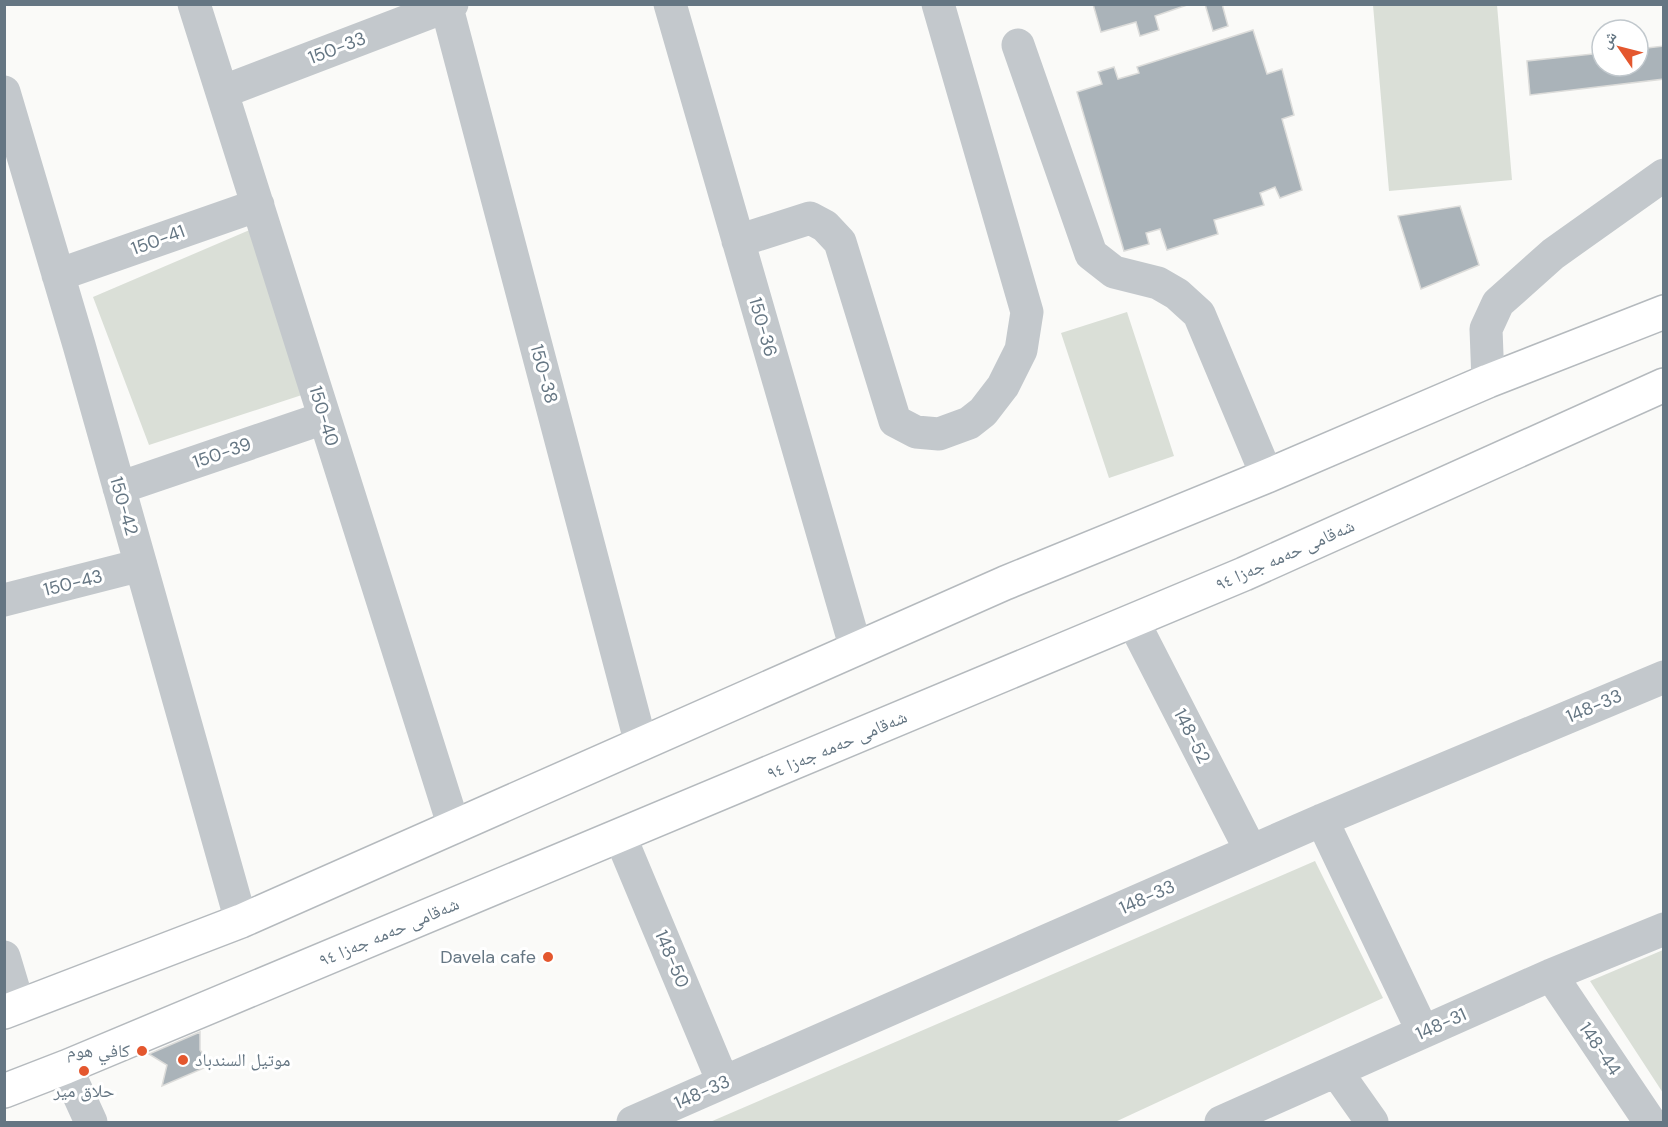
<svg xmlns="http://www.w3.org/2000/svg" width="1668" height="1127" font-family="'DM Sans','Noto Naskh Arabic',sans-serif">
<rect width="100%" height="100%" fill="#fafaf8"/>
<path fill="#dadfd7" d="M1373 5H1497L1512 180 1389 191Z
M259 226 311 392 149 445 93 297Z
M1127 312 1174 456 1109 478 1061 333Z
M1315 861 1383 998 1115 1122H710Z
M1663 950V1093L1590 981Z"/>
<path fill="#aab3b9" stroke="#dcdcda" stroke-width="1.5" d="M1093 4H1190L1155 16 1159 30 1140 36 1136 22 1101 32Z
M1205 4H1222L1228 26 1213 31Z
M1253 30 1267 74 1282 69 1294 115 1282 119 1302 190 1280 198 1275 187 1260 193 1264 205 1214 220 1218 234 1167 250 1160 229 1146 233 1149 244 1124 251 1077 92 1102 84 1098 72 1114 67 1118 79 1139 73 1137 67Z
M1664 46V79L1530 95 1527 61 1602 53V66H1638V49Z
M1460 206 1479 265 1421 289 1398 216Z
M200 1032V1050L211 1065 162 1086 167 1065 149 1054Z"/>
<g fill="none" stroke-linecap="round" stroke-linejoin="round">
<g stroke="#b5babe" stroke-width="36">
<path id="major" d="M4 1012 241 921 1005 583 1267 476 1488 381 1664 312
M4 1091 66 1067 1244 574 1664 385"/>
</g>
<path stroke="#c3c8cc" stroke-width="33" d="M194 4 454 827
M446 4 641 744
M670 4 856 649
M1018 45 1091 254 1114 272 1158 283 1177 294 1199 314 1267 476
M4 92 79 345 241 921
M222 92 452 4
M738 241 810 218 825 226 840 242 895 421 916 432 939 434 969 423 983 412 1003 386 1021 350 1027 312 938 4
M58 275 258 205
M1488 381 1486 329 1498 303 1553 254 1664 175
M119 488 324 418
M4 600 141 565
M1133 621 1251 851
M1322 820 1423 1032
M620 836 723 1082
M4 957 19 1007
M1551 975 1650 1122
M66 1067 91 1122
M1336 1071 1372 1122
M633 1122 1322 820 1664 677
M1221 1122 1551 975 1664 929"/>
<use href="#major" stroke="#fff" stroke-width="33"/>
</g>
<g fill="#e4572e" stroke="#fff" stroke-width="2">
<circle cx="548" cy="957" r="6"/>
<circle cx="142" cy="1051" r="6"/>
<circle cx="183" cy="1060" r="6"/>
<circle cx="84" cy="1071" r="6"/>
</g>
<g text-anchor="middle" stroke-width="6" stroke-linejoin="round" paint-order="stroke">
<g font-size="18" fill="#657683" stroke="#fff">
<text transform="translate(337 48) rotate(-21)" y="6">150-33</text>
<text transform="translate(158 240) rotate(-20)" y="6">150-41</text>
<text transform="translate(763 327) rotate(74)" y="6">150-36</text>
<text transform="translate(544 374) rotate(75)" y="6">150-38</text>
<text transform="translate(324 416) rotate(73)" y="6">150-40</text>
<text transform="translate(222 453) rotate(-19)" y="6">150-39</text>
<text transform="translate(124 506) rotate(74)" y="6">150-42</text>
<text transform="translate(1285 555) rotate(-24)" y="6">شەقامی حەمە جەزا ٩٤</text>
<text transform="translate(73 583) rotate(-14)" y="6">150-43</text>
<text transform="translate(1594 706) rotate(-23)" y="6">148-33</text>
<text transform="translate(1192 736) rotate(63)" y="6">148-52</text>
<text transform="translate(837 745) rotate(-23)" y="6">شەقامی حەمە جەزا ٩٤</text>
<text transform="translate(1147 897) rotate(-24)" y="6">148-33</text>
<text transform="translate(389 932) rotate(-23)" y="6">شەقامی حەمە جەزا ٩٤</text>
<text transform="translate(672 959) rotate(67)" y="6">148-50</text>
<text transform="translate(1441 1024) rotate(-24)" y="6">148-31</text>
<text transform="translate(1600 1049) rotate(56)" y="6">148-44</text>
<text transform="translate(702 1092) rotate(-24)" y="6">148-33</text>
</g>
<g font-size="18" fill="#657683" stroke="#fff" text-anchor="end">
<text x="536" y="963">Davela cafe</text>
<text x="130" y="1057">كافي هوم</text>
<text x="195" y="1066" text-anchor="start">موتيل السندباد</text>
<text x="84" y="1097" text-anchor="middle">حلاق میر</text>
</g>
</g>
<rect width="1668" height="1127" fill="none" stroke="#657683" stroke-width="12"/>
<g transform="translate(1620 48) rotate(305)"><circle r="28" fill="#ffffff" stroke="#c1c8cd" stroke-width="1.5"/>
<path d="M0-4.5L10 22L0 15L-10 22Z" fill="#e4572e"/>
<text y="-9" font-size="16" font-weight="bold" text-anchor="middle" fill="#657683">ش</text>
</g>
</svg>
